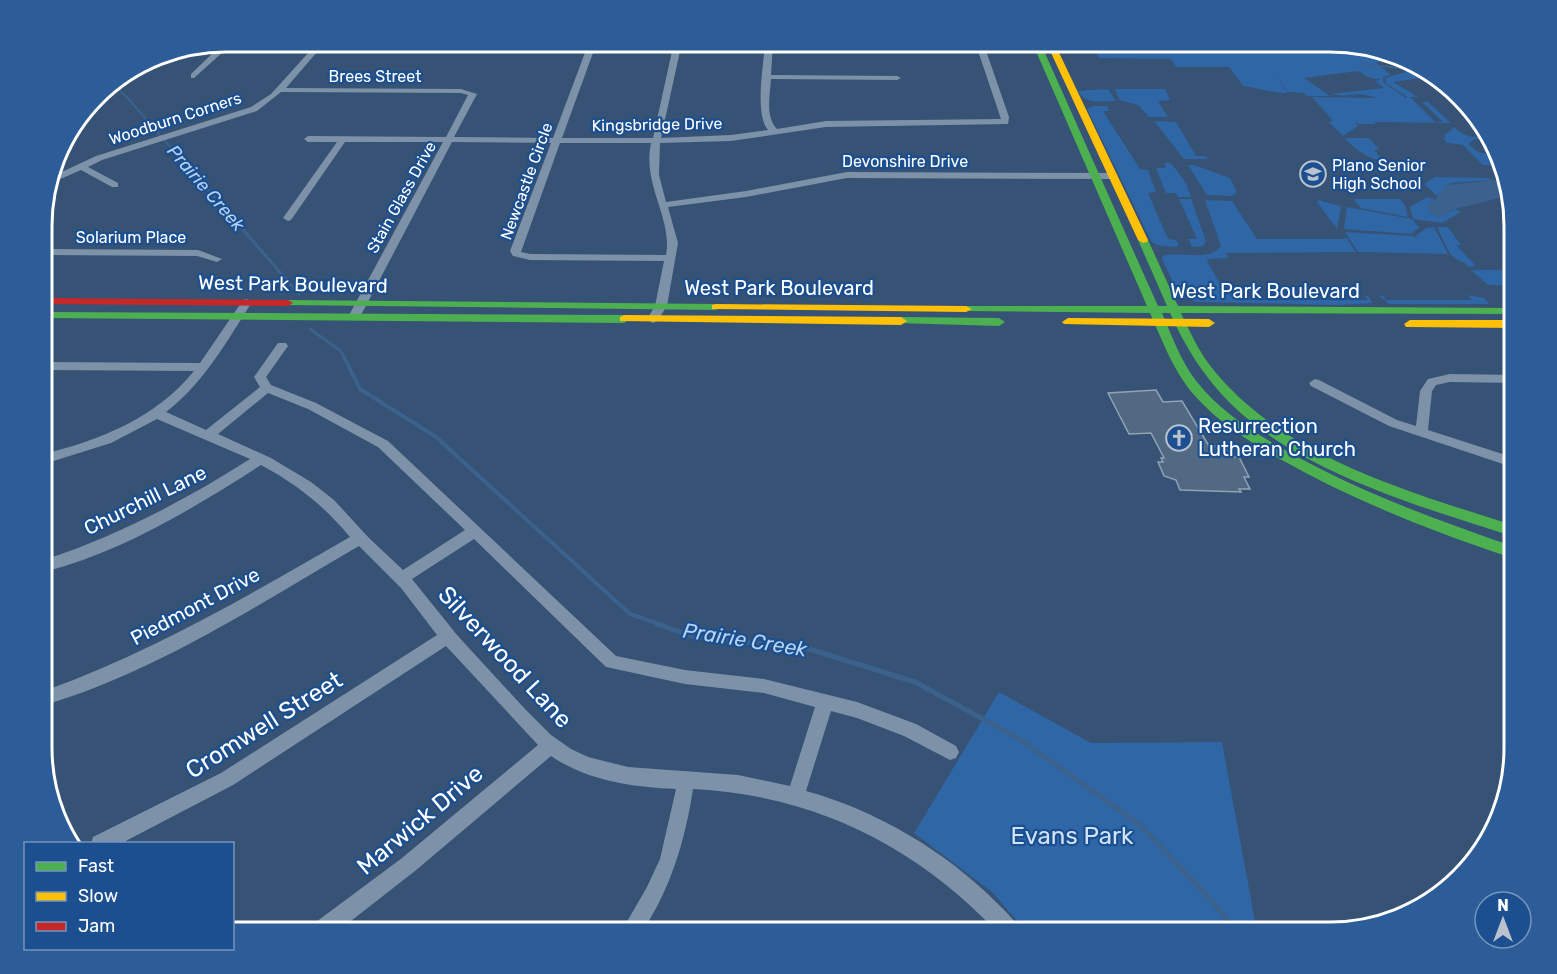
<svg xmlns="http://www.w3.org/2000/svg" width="1557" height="974" font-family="Rubik,sans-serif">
<rect width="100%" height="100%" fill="#365274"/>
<path fill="#2f66a5" d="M1181 42C1252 42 1342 32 1407 61L1376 56 1382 62H1376L1391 75 1383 77V82L1406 98 1407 97 1386 83 1385 78 1406 72 1414 64 1435 76 1393 82 1418 97H1410L1435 122H1443L1422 102H1428L1451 123 1374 122 1376 124H1359L1355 122 1358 126 1343 136 1329 122 1333 121 1312 97 1379 98 1360 94 1346 95 1347 96 1329 94 1384 88 1375 81 1381 80 1368 77 1358 71 1304 78 1330 96H1307L1304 93 1287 92 1273 67 1287 93C1272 93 1258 88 1243 86L1229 67H1176L1171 59 1099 58 1095 51H1102L1101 49H1186Z
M1108 89 1116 101C1102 101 1085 105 1078 91Z
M1115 89H1165L1170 100 1158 101 1168 117H1149L1138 105 1119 100Z
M1094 106H1107L1109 111H1103L1140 169 1148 170 1156 192 1148 193 1168 239 1176 240 1179 245 1177 247 1157 245 1151 241 1087 109Z
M1154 121 1176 122 1196 156H1206L1208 159H1184Z
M1454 127C1469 141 1476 136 1491 136L1492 141 1475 139 1468 144 1478 152 1497 156 1500 166 1483 165 1463 145 1447 143 1443 138H1446L1444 136Z
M1345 138H1369L1379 149 1374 150 1383 160 1394 162C1372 162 1357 152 1345 138Z
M1164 163H1171L1186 183 1191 197H1178L1176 193H1166L1156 168H1166Z
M1188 165H1194L1230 178 1237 192 1232 196 1207 195Z
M1435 177 1488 178 1494 180 1450 183 1437 196 1424 184Z
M1427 197 1435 200 1428 206 1447 213 1455 209 1461 212 1442 223 1413 219 1410 207Z
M1179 199H1191L1206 241 1203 246 1192 247 1188 239H1197Z
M1353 199H1400L1405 205 1408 217 1361 208Z
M1205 200 1232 201 1257 239H1343L1346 237 1356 252 1226 253 1228 258 1209 259 1207 261 1225 292 1239 295 1242 300H1368L1365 296 1367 295 1373 303 1340 305 1196 302 1179 295 1162 259 1163 256C1181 250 1208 263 1221 246Z
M1318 200 1341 206 1337 229 1317 202Z
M1347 207 1412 219 1419 228 1411 234 1344 229Z
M1434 227 1448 254 1358 252 1345 232 1413 236 1419 240 1415 236 1427 228Z
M1437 227H1448L1461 245H1456L1476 266 1469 267C1464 261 1461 262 1456 259 1447 253 1442 236 1437 227Z
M1471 270H1500L1505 272 1515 273V286L1488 285Z
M1468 295 1484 298 1489 304H1389L1379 296H1383L1386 300H1472Z
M999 692 1091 743 1222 742 1257 932H1026L993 893 914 833Z"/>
<path fill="#3b618d" d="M1494 180 1506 185 1509 194 1507 196 1452 210 1440 217C1434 216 1429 213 1428 206L1435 200 1446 185Z"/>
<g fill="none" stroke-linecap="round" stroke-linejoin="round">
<path stroke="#3b618d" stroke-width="2" d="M1362 64 1379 66
M1382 66 1406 69
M1410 70H1425
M111 84 125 95 178 156"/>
<path stroke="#3b618d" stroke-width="3" d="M177 154 299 294
M310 329 341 351 345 359"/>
<path stroke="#3b618d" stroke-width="4" d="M344 357 360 389 436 437 630 614 662 625"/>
<path stroke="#3b618d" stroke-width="5" d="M657 624 694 637 806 648 915 682 1018 738 1140 825 1212 901 1237 932"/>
</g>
<path fill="#526984" stroke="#92a2b6" stroke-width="1.5" d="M1156 390 1163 402 1182 401 1209 446H1220L1222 450H1231L1234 457H1239L1249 477H1244L1250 489H1239L1241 492 1180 490 1176 480 1164 476 1158 462H1163L1161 458H1164L1151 433 1129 434 1108 393Z"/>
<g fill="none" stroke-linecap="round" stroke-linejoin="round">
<path fill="#7d92a8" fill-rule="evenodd" d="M499 42H507L499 51 485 52H317L286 88 461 89 477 94 454 137 553 138 589 42H597L562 138H653L674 42H682L661 138 731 135 768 130C754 114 764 64 765 42H773L771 75 897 76 901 78 897 80 771 79C770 96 765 116 777 129L826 121 1001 119 975 42H983L1009 117 1008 124 826 127 731 141 660 143 659 175 666 202 746 191 847 172 1113 173 1118 176 1113 179 847 178 746 197 668 207 678 243 667 306 657 321 653 323 647 319 655 306 664 261 530 260 513 256 510 251 551 143 452 142 360 317 354 320 350 319 348 317 443 142H345L291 220 288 221 283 218 337 142H308L304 139 308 136 446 137 468 95 461 93 281 92 257 111 102 160 88 167 118 183V187H112L81 170 49 184 51 177 96 156 251 107 271 94 309 52 224 51 194 78H191V74L215 51 189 49 202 47H313L318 44 321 47 485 48 494 47ZM560 143H651C642 185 673 219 666 255L530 254 521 252Z
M44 249 198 250 222 259 217 262 197 256 44 255Z
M247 299 252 302C227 341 204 383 166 412L206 430 260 387 254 377 278 343H286L288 346 266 377 271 385 316 403 388 441 616 656 685 670 764 679 857 702 916 724 956 746 959 752 956 758 950 760 904 736 857 718 831 711 806 791C876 810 947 852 998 904 1006 912 1016 921 1021 932H997C915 845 813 795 693 789 685 841 671 888 642 932H621L647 887 660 859 676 789C632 787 588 781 551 756L415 871 356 917 336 932H309L312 925 402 858 538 745 446 646 233 785 120 844H91L93 837 221 773 437 635 401 588 359 546C261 603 153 674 44 705V691C152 652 251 594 350 537 323 505 298 485 261 465 194 508 122 552 44 572V560C117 536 184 501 250 459L157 419 111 443 44 464V454C100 440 156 418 194 371L44 370V362L200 363 243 300ZM268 393 308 409 378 447 465 530 403 570 369 538 334 500 311 482 271 458 218 434ZM474 539 606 667 685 684 764 693 815 707 790 786 738 775 628 767 588 757 571 749 551 735 525 709 457 635 412 579Z
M1450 374 1515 375V383L1450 382 1436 385 1432 391 1428 430 1515 458V468L1389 426 1311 386 1309 383 1315 379 1319 380 1397 420 1416 426 1420 391 1428 379Z"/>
<path fill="#4caf50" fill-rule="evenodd" d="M1032 42H1040L1158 306H1167L1138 240 1139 238 1143 237 1148 240 1178 306 1515 308V314L1181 313C1190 332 1199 352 1212 368 1285 459 1409 491 1515 526V537C1424 508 1299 472 1231 404 1204 377 1185 347 1170 313H1162C1172 336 1181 362 1197 382 1221 412 1254 433 1287 451 1359 492 1437 520 1515 547V559C1434 532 1354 501 1280 459 1250 442 1219 423 1196 397 1174 373 1163 342 1150 313L962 311V307L966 306H1147Z
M288 300 716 304 722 307 716 310 284 305V301Z
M44 312 624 315 630 319 624 323 44 318Z
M901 317 999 318 1005 322 999 326 897 323 895 321Z"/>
<path fill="#ffc107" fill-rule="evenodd" d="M1046 42H1054L1148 240 1147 242 1143 243 1138 240Z
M716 304 966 306 972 309 966 312 712 309V305Z
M624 315 901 317 907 321 901 325 620 321V317Z
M1068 318 1209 319 1215 323 1209 327 1064 324 1062 322Z
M1410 320H1515V328L1406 327 1404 324Z"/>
<path fill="#c62828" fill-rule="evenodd" d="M44 298 288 300 293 303 288 306 44 304Z"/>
</g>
<defs>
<g id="school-ring" transform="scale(1.35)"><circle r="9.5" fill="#1b4f8f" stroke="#b9c2ce" stroke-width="1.5"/><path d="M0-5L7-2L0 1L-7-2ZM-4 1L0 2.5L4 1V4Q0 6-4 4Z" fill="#b9c2ce"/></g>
<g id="church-ring" transform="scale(1.35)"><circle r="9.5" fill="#1b4f8f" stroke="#b9c2ce" stroke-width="1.5"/><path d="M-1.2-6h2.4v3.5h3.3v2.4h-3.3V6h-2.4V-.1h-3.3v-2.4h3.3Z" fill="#b9c2ce"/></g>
</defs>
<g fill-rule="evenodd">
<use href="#school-ring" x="1313" y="174"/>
<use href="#church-ring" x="1179" y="438"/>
</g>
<g text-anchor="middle" stroke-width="4.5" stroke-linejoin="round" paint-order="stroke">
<g font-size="16" fill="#fff" stroke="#1b4f8f">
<text x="375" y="82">Brees Street</text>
<text transform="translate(175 118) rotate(-18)" y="6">Woodburn Corners</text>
<text transform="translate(657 124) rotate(-1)" y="6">Kingsbridge Drive</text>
<text x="905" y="167">Devonshire Drive</text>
<text transform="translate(526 181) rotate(-70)" y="6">Newcastle Circle</text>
<text transform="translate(401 197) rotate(-61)" y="6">Stain Glass Drive</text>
<text x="131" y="243">Solarium Place</text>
</g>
<g font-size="16" fill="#fff" stroke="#1b4f8f" text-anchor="start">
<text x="1332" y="171">Plano Senior<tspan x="1332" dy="18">High School</tspan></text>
</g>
<g font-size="18" font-style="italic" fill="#b5d3f5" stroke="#1b4f8f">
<text transform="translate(206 188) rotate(49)" y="6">Prairie Creek</text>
</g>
<g font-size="20" fill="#fff" stroke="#1b4f8f">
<text transform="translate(293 284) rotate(1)" y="7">West Park Boulevard</text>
<text x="779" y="295">West Park Boulevard</text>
<text x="1265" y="298">West Park Boulevard</text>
<text transform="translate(145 500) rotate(-26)" y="7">Churchill Lane</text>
<text transform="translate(195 606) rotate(-28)" y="7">Piedmont Drive</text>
</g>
<g font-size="20" fill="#fff" stroke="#1b4f8f" text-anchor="start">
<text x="1198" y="433">Resurrection<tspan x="1198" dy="23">Lutheran Church</tspan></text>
</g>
<g font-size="21" font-style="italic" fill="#b5d3f5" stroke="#1b4f8f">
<text transform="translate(745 640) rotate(9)" y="7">Prairie Creek</text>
</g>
<g font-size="24" fill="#fff" stroke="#1b4f8f">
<text transform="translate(505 657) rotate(47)" y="8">Silverwood Lane</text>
<text transform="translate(264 725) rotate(-32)" y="8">Cromwell Street</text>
<text transform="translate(420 820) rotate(-40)" y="8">Marwick Drive</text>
</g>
<g font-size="24" fill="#cfe3fa" stroke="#1b4f8f">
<text x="1072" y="844">Evans Park</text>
</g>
</g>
<path d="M0 0H1557V974H0ZM226 52H1330A174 174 0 0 1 1504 226V748A174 174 0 0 1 1330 922H226A174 174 0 0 1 52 748V226A174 174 0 0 1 226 52Z" fill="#2d5d98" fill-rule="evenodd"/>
<path fill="none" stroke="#fff" stroke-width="3" d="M226 52H1330A174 174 0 0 1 1504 226V748A174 174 0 0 1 1330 922H226A174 174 0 0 1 52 748V226A174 174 0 0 1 226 52Z"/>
<rect x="24" y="842" width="210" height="108" fill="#1b4f8f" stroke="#7695bc" stroke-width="1.5"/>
<rect x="36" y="862" width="30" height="9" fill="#4caf50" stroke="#7695bc" stroke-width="1.5"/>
<text x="78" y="872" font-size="18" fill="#ffffff">Fast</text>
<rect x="36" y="892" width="30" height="9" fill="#ffc107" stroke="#7695bc" stroke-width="1.5"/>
<text x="78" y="902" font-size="18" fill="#ffffff">Slow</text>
<rect x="36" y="922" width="30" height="9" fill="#c62828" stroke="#7695bc" stroke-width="1.5"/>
<text x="78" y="932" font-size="18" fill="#ffffff">Jam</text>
<g transform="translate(1503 920)"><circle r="28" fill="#1b4f8f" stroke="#7695bc" stroke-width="1.5"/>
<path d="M0-4.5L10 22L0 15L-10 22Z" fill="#b9c2ce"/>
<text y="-9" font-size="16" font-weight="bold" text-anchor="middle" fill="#ffffff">N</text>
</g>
</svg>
